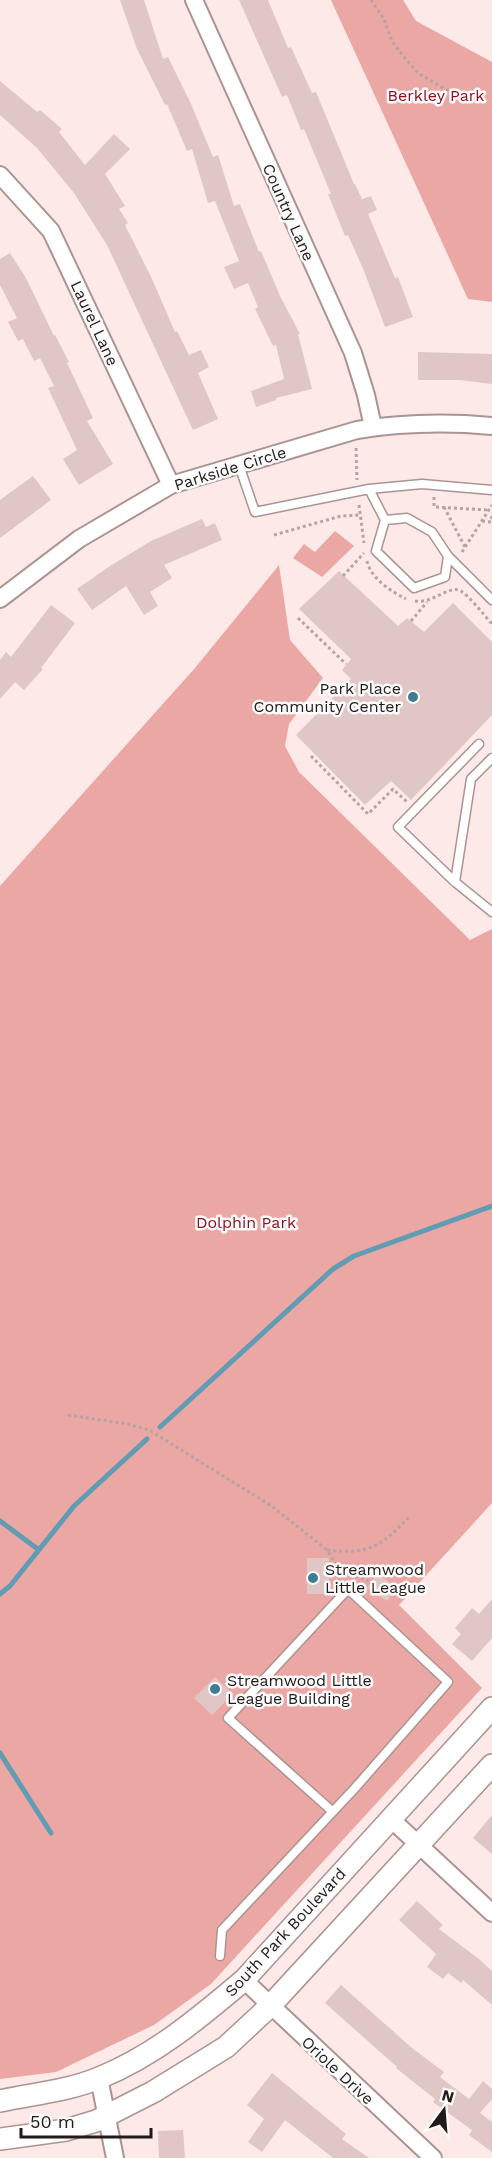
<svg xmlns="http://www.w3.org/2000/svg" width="492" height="2158" font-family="'Work Sans',sans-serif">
<rect width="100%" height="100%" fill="#fde9e7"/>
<path fill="#eba7a4" d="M331 0H403L416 21 492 62V302L468 299Z
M335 531 354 546 322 577 293 558 304 544 315 552Z
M279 565 290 640 323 678 289 724 285 746 299 772 470 940 492 929V1503L399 1605 482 1688 211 1984 154 2025 56 2072 0 2079V886L195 668Z"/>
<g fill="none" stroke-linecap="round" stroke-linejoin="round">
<path stroke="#609cb3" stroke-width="5" d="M160 1427 333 1269 354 1256 492 1206
M0 1521 39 1550
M0 1594 10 1586 74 1506 147 1439
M0 1753 51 1833"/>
</g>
<path fill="#e0c7c6" d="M120 0H144L163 59 168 57 191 104 213 157 218 155 234 206 240 204 259 252 261 251 280 296 300 334H298L312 389 276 398V400L256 407 251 391 284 379 276 345 273 346 255 309 258 307 248 283 234 289 224 267 239 261 215 201 208 203 192 149 187 151 167 104 165 105 137 49Z
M239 0H268L288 48 291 47 312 93 316 92 354 184H355L362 199 371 196 377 210 368 214 395 278 398 277 413 317 385 327 364 271 348 235 345 236 328 194H331L304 129 301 130 287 95 282 97Z
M0 81 37 112 40 110 62 129 59 132 85 165 114 134 130 149 105 174 125 206 119 209 128 223 125 225 152 279 175 332 177 331 189 355 201 350 209 367 198 373 218 419 193 430 107 245 74 193 37 148 0 115Z
M10 253 26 278 54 336 55 335 69 362 67 363 93 418 87 421 113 464 79 485 63 459 77 450 48 388 54 386 40 358 34 361 23 339 18 341 8 322 17 318 0 285V259Z
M418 352 492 354V384L459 380H418Z
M33 476 51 500 0 538V500Z
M202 519 206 527 215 523 222 540 164 565 172 578 150 592 158 606 144 615 126 586 92 610 77 589 110 566 151 541Z
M339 571 398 626 407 618 424 632 453 603 492 642V715L411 800 391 781 365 805 296 735 351 679 342 670 351 659 299 609Z
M51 605 75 623 41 668 43 669 24 690 15 682 0 699V660L6 652 11 657Z
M307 1558H329V1594H307Z
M377 1574 397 1587 387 1601 367 1588Z
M492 1599V1638L472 1661 452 1644 461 1634 455 1628 472 1608 479 1614Z
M215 1677 233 1694 212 1715 194 1698Z
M492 1815V1854L473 1838Z
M417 1901 443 1925 439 1929 479 1959 492 1971V2005L463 1980 461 1983 448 1973 443 1979 427 1967 436 1954 399 1920Z
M341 1985 412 2048 444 2072 440 2077 469 2099 483 2081 492 2089V2099L480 2113 492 2122V2152L469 2135 472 2130 433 2102 435 2099 396 2068 397 2067 325 2003Z
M272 2073 346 2134 342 2139 369 2158H333L285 2120 262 2152 248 2142 264 2119 247 2105Z
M183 2130 185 2158H159L158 2131Z"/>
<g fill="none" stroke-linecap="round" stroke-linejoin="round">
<g stroke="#ab9492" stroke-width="11">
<path id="service" d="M239 465 255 512 369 489 385 520 376 551 414 588 445 577 448 556
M369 489 422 484 492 490
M385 520 407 518 432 532 448 556 492 600
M479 744 398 827 455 882 492 912
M455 882 471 779 492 758
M220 1956 222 1930 355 1788 448 1682 348 1589 228 1718 332 1811"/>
</g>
<g stroke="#ab9492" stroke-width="20">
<path id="minor" d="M194 0 353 353 366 395 373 427
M0 175 51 231 171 485
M0 599 79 539 171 485 357 430C401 423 448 422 492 426
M391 1819 492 1913
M244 1980 433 2158
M99 2078 115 2158"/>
</g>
<g stroke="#ab9492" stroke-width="24">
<path id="tertiary" d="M0 2101C32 2094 68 2091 99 2078 154 2056 199 2018 244 1980L492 1708
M0 2139 66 2130 96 2121 153 2092 226 2047 270 2006 492 1765"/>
</g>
<path stroke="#b5a4a3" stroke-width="3" stroke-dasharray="3 3" stroke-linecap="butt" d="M371 0 384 19 392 41 403 56 418 73 448 91
M356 448 357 480
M434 497V507L489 510
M359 505 364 543
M444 507 465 547
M482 521 491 522 492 515
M274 535 341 516 360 515
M462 552 492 505
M367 561C371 579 391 591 406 599
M343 576 364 553
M415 601C433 604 450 584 461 591 471 598 483 614 492 624
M298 618 346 664
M411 621 427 602
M311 756 368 814 393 789 407 802
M68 1415 128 1424 149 1430 270 1505 312 1538 327 1550 339 1568V1580
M327 1550C370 1555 381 1546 410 1516
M339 1568 368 1581"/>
<use href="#service" stroke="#fff" stroke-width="8"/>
<use href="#minor" stroke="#fff" stroke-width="16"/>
<use href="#tertiary" stroke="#fff" stroke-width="21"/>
</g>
<g fill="#3f7c92" stroke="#fbfbfb" stroke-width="2">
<circle cx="413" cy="697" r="6"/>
<circle cx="313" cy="1578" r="6"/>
<circle cx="215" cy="1689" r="6"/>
</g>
<g text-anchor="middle" stroke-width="5" stroke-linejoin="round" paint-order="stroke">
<g font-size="16" fill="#8b1321" stroke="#fbfbfb">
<text x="436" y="101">Berkley Park</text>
<text x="246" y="1228">Dolphin Park</text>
</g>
<g font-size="16" fill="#231a1a" stroke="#fbfbfb">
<text transform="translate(289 212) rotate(66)" y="6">Country Lane</text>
<text transform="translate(95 323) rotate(65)" y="6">Laurel Lane</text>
<text transform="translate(230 468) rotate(-17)" y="6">Parkside Circle</text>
<text transform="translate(285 1932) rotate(-47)" y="6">South Park Boulevard</text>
<text transform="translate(338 2070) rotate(43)" y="6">Oriole Drive</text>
</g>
<g font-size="16" fill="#231a1a" stroke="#fbfbfb" text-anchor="start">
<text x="401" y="694" text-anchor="end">Park Place<tspan x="401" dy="18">Community Center</tspan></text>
<text x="325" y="1575">Streamwood<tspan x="325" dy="18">Little League</tspan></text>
<text x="227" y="1686">Streamwood Little<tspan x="227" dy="18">League Building</tspan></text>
</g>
</g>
<g transform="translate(444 2110) rotate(16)" stroke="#fbfbfb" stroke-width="4.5" paint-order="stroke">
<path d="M0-4.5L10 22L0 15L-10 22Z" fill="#231a1a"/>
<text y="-9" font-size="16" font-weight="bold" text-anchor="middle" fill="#231a1a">N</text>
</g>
<path d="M21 2128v9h130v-9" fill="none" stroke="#231a1a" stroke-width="3"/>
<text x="30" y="2128" font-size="18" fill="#231a1a" stroke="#fbfbfb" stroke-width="4.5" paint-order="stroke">50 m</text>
</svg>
